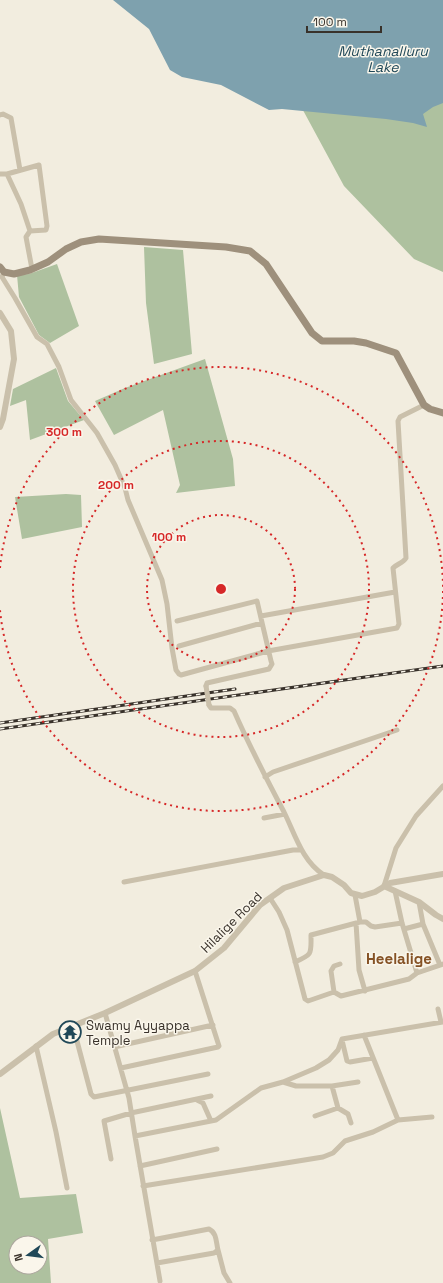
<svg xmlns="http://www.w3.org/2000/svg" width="443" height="1283" font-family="'Space Grotesk',sans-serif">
<rect width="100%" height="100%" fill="#f2eddf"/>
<path fill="#aec19f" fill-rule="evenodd" d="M443 0V272L414 259 344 186 291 88Z
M144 247 183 250 192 354 154 364 146 303Z
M57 264 79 326 50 343 39 335 19 297 17 275 29 274Z
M205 359 233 459 235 486 176 493 180 485 163 410 114 435 95 401 125 388Z
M56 368 68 401 84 420 30 440 26 400 10 406 13 389Z
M66 494 81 495 82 527 22 539 15 497Z
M0 1108 20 1198 76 1194 83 1233 48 1239 51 1283H0ZM16 1243H40V1267H16Z"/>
<path fill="#7ea1ae" d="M113 0H443V103L433 107 423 114 427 127 413 123 386 119 282 109 269 110 221 85 182 77 170 70 149 29Z"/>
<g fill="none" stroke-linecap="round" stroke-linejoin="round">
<path stroke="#cac0ab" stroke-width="5" d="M0 115 3 114 11 118 20 170
M0 174H7L39 165 47 226 46 230 30 231 21 204 7 174
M30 231 26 237 32 269
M4 272 2 277 15 298 37 337 47 344 59 367 71 400 97 433 115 465 125 488 128 500 162 580 167 604 172 648 176 670 179 674 181 675 268 651 397 628 399 624 393 568C397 564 403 563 406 558L398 421 400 417 424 405
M261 616 395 592
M177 621 257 601 271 661 272 664 269 669 207 683 206 686
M179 646 262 623
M209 705 211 708H230L234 711C249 745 266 778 284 812 295 834 302 861 324 875
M265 777 273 772 397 730
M264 818 285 814
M124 882 293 850H301
M384 886 396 848 416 816 443 786
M395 891 402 923 417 973
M355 895 360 922
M270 898 279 912 287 930 305 999 308 1001 334 992 341 996 409 979 417 973 443 964
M419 902 423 924
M356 923 359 970 365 991
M404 929 423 924 440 965
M295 962C313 954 311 954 311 935L360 922H366L371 926 375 927 402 923
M334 992 331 971 334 966 340 964
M438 1009 441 1022
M105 1013 129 1098 135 1136 160 1281
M73 1026 91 1094 94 1097 208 1074
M364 1035 398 1120 432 1117
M342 1040 347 1061 350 1062 373 1058
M36 1046 56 1132 67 1188
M114 1047 213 1025
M121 1068 218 1047 219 1046 195 971
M283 1082 296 1086H332L338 1108
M332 1086 358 1082
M197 1100 203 1103 211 1121
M315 1116 338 1108 348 1114 351 1123
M135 1136 216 1120 261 1088 283 1082 316 1068 329 1060 338 1050 342 1039 443 1022
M111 1159 104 1121 131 1113 211 1096
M140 1166 217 1149
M143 1186 323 1157 333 1153 345 1141 373 1132 398 1120
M152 1240 209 1229C217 1233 216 1242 218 1250L214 1253 157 1263
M218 1250 224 1273 230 1283"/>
<path stroke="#cac0ab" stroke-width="6" d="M0 313 11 331 14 359 3 419 0 427
M384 886 419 902 436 915 443 919
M0 1074 53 1034 105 1013 195 971 224 948 260 905 284 888 324 875 332 877 344 885 351 893 362 896 375 892 390 883 443 874"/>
<path stroke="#9e907c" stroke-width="7" d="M0 267 4 272 14 274 30 270 48 262 66 249 81 242 99 239 226 247 250 251 266 264 312 333 322 341H354L366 343 396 353 424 405 430 409 443 413"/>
<g stroke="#38312a" stroke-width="3">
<path id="rail" d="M0 723 235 689
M0 729 443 666"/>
</g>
<use href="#rail" stroke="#faf6eb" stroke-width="1.5" stroke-dasharray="4.5" stroke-linecap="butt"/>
<path stroke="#cac0ab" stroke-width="5" d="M206 686 209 705"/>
</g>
<g fill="none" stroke="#d62828" stroke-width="2" stroke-dasharray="2 4">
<circle cx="221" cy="589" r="74"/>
<circle cx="221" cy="589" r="148"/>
<path d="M443 591A222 222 0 0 1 0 610M0 568A222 222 0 0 1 443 587"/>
</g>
<defs>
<g id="temple-ring" transform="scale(1.15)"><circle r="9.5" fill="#faf6eb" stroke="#204858" stroke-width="1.5"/><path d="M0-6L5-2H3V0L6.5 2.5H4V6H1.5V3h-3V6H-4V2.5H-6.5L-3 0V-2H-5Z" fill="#204858"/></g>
</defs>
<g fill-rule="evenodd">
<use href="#temple-ring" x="70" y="1032"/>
</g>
<g text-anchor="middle" stroke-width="3" stroke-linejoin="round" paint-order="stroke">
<g font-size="13" fill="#38312a" stroke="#faf6eb">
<text transform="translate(231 922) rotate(-45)" y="5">Hilalige Road</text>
</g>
<g font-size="13" fill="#38312a" stroke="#faf6eb" text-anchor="start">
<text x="86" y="1030">Swamy Ayyappa<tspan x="86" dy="15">Temple</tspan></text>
</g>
<g font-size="14" font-style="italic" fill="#204858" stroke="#faf6eb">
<text x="383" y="56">Muthanalluru<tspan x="383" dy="16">Lake</tspan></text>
</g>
<g font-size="15" font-weight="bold" fill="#855225" stroke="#faf6eb">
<text x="399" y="964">Heelalige</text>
</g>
</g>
<circle cx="221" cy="589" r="6" fill="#d62828" stroke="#faf6eb" stroke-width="2"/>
<g font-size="12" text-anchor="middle" font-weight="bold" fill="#d62828" stroke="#faf6eb" stroke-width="3" stroke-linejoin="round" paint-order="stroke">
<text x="64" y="436">300 m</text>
<text x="116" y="489">200 m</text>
<text x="169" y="541">100 m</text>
</g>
<g transform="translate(28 1255) rotate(256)"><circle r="19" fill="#faf6eb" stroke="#aca79e"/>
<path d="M0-3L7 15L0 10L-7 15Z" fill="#204858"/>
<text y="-6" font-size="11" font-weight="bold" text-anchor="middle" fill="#38312a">N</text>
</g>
<path d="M307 26v6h74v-6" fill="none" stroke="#38312a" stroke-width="2"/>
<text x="313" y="26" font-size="12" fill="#38312a" stroke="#faf6eb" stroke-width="3" paint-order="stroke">100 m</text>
</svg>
